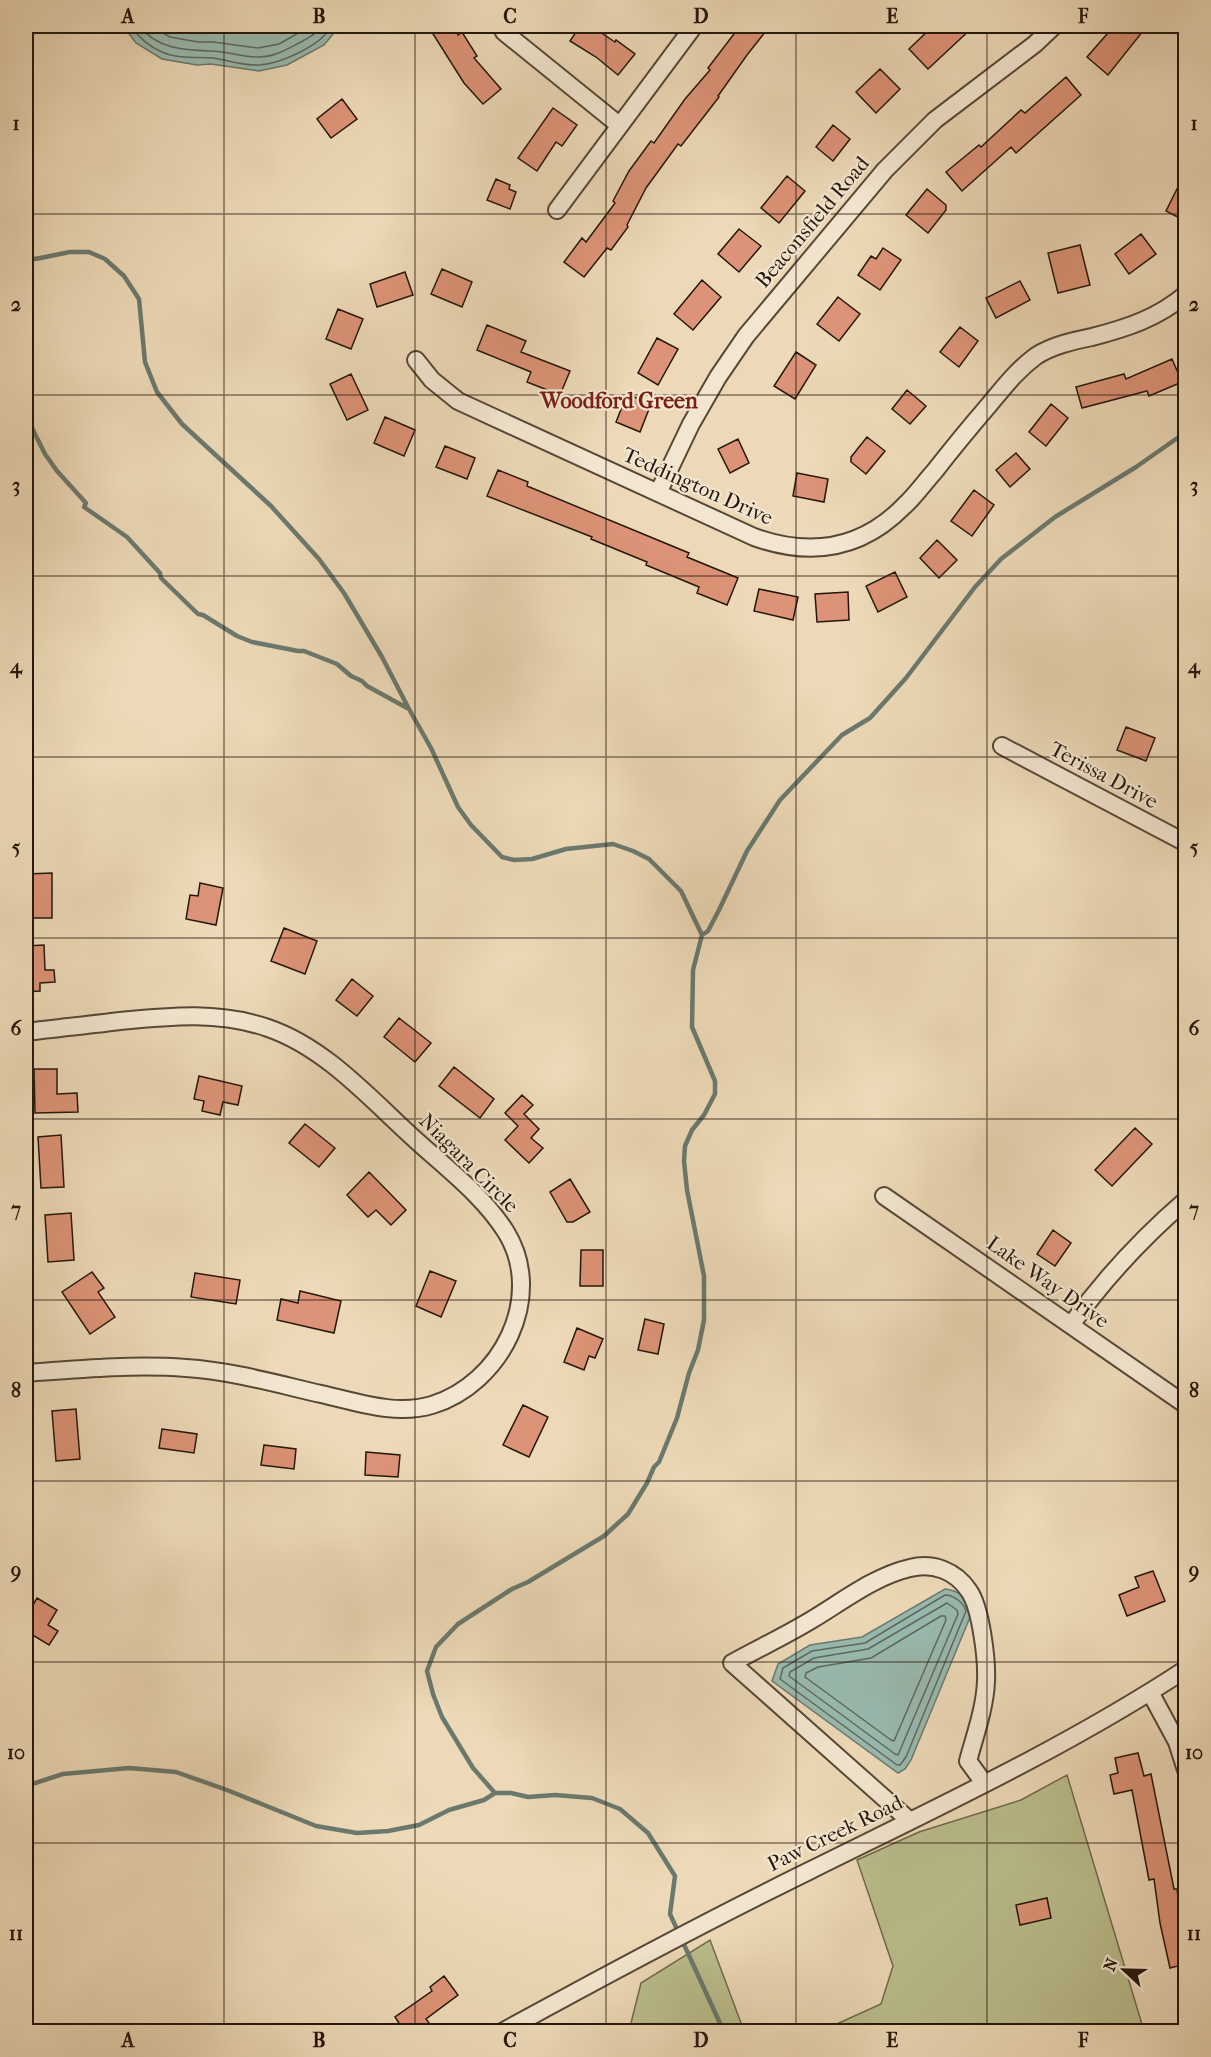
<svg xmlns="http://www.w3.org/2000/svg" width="1211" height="2057" font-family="'IM FELL French Canon',serif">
<rect width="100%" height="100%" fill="#edd9b7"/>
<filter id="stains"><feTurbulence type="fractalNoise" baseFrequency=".00333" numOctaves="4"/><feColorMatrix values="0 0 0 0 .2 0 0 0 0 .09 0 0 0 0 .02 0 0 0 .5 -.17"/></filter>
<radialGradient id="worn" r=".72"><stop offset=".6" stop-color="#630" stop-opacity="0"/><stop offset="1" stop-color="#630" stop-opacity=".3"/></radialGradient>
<path fill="#bbbe8d" stroke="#706a4c" stroke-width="1.5" d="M1067 1775 1144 2031 819 2032 881 2004 893 1966 857 1860 919 1832 1021 1800Z
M710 1940 744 2031H629L641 1983Z"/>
<path fill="#99bab0" stroke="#6a796e" stroke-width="1.5" d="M123 26H336L333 34 324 45 287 65 259 71 211 64 197 65 162 59 136 43Z
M945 1589C957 1590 969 1598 973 1610L911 1760 905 1769 898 1773 772 1681 778 1664 810 1645 862 1637Z"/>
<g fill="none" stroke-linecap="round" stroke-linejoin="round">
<path stroke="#5e685e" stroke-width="1.5" d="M131 26C139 38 148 46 162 52 178 59 196 57 213 58 228 60 244 66 259 65 279 64 324 45 330 26
M140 26C156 49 185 50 211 51 226 51 242 57 257 57 273 58 287 49 301 42 309 37 317 34 322 26
M151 26 170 37 198 42H213L258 48 279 44 311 26
M945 1595C954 1595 964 1603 966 1611L906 1757 900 1765H897L780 1679 783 1668 812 1651 865 1643Z
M947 1603 957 1610 958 1614 898 1755 895 1754 789 1676 790 1672 814 1658 868 1649Z
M941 1616H945L946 1620 894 1741 891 1740 805 1677 806 1673 818 1667 871 1658Z"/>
<path stroke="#6a796e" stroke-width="4.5" d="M26 36 46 26
M26 256 35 259 70 252H89L105 259 124 276 139 299 145 362 157 392 182 424 271 506 319 559 344 593 382 657 409 709 431 748 458 807 471 825 502 857 514 860 532 859 566 849 613 844 633 851 649 859 681 891 702 935
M26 416 45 454 57 471 86 503 84 507 127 537 160 573 161 578 198 614 203 615 237 636 252 642 298 651H304L337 664 351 676 362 681 367 686 409 709
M26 1786 63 1774 129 1768 176 1772 227 1790 316 1826 357 1833 388 1831 419 1825 449 1810 484 1800 495 1793H511L528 1797 555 1795 592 1798 620 1809 648 1833 675 1876 670 1914 724 2032
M495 1793 473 1768 442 1717 433 1694 427 1671 436 1647 458 1624 512 1589 528 1582 604 1536 628 1514 647 1483 654 1467 659 1462 677 1418 689 1373 698 1350 704 1320V1276L687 1190 684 1161 685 1146 692 1130 704 1115 715 1094V1081L692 1027 693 970 702 935 708 931 719 910 747 851 780 800 842 735 870 718 906 678 975 587 1001 559 1055 517 1136 467 1186 432"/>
</g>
<path fill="#dd9377" stroke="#24170c" stroke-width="1.5" d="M428 26H455L458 35 462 32 477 56 474 58 501 89 483 104 464 83Z
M580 26H591L615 42 616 40 635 54 618 75 596 57 570 41Z
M740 26H770L747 55 718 96 719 97 681 146 678 144 646 188 627 225 628 227 611 250 607 248 584 277 564 262 582 238 586 242 615 203 613 201 629 171 651 141 654 143 685 99 710 70 708 68Z
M933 26H974L928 69 909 49Z
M1114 26H1147L1108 75 1087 57Z
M880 69 900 89 876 113 856 92Z
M1066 77 1081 95 1016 153 1011 147 962 191 946 172 979 145 981 147 1021 110 1025 113Z
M342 99 357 119 331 138 317 119Z
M553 108 577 125 562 146 556 142 537 171 518 158Z
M833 125 850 139 833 161 816 147Z
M1185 173V221L1166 211Z
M787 176 805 191 779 223 761 208Z
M496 179 510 185 509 189 516 192 510 209 487 200Z
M927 189 946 205V210L928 233 906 215Z
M739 229 761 246 739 272 718 254Z
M1141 234 1156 254 1129 274 1115 254Z
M1080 245 1090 285 1058 293 1048 253Z
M883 248 901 260 880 290 858 275 871 256 876 259Z
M442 269 472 282 462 307 431 294Z
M405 272 413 295 377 307 370 284Z
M702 280 721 297 693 330 674 314Z
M1020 281 1030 300 996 318 986 298Z
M838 297 860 314 839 341 817 324Z
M338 309 363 319 351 349 326 339Z
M487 325 526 341 521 352 570 371 560 395 527 382 531 372 477 350Z
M960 327 978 341 959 367 940 352Z
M657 338 678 349 658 385 638 373Z
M796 352 816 365 795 399 774 386Z
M1172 359 1182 382 1149 396 1147 391 1082 408 1076 387 1124 374 1126 379Z
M351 374 368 410 347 420 330 384Z
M907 390 926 406 910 424 892 409Z
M627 394 651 404 640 432 616 422Z
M1051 404 1068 418 1046 446 1029 432Z
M385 417 415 430 404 456 374 443Z
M867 437 885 451 866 474 851 462V457Z
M738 439 749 463 730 473 718 449Z
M445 446 475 458 467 479 436 467Z
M1016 453 1030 469 1010 487 996 470Z
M498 470 528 482 527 486 689 553 687 557 738 578 727 605 697 593 699 587 646 565 647 562 591 539 592 537 487 496Z
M797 473 828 479 824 502 793 496Z
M974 490 994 505 972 536 951 521Z
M937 540 957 560 939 578 920 558Z
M895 572 907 597 878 612 866 586Z
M759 589 798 597 793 620 754 611Z
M848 592 849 620 817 622 815 594Z
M1126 727 1155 738 1146 761 1117 750Z
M52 873V918H26V874Z
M200 883 223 888 216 925 186 919 190 895 198 896Z
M284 928 317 941 305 974 271 961Z
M44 945 45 970H54L55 982 40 983V991L26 992V946Z
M352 979 373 996 357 1016 336 1000Z
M399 1018 431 1043 415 1062 384 1037Z
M454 1067 494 1099 480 1118 439 1086Z
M34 1069H57V1094L77 1093 78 1112 35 1113Z
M199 1076 242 1086 238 1105 223 1102 220 1115 202 1111 204 1101 194 1099Z
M522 1095 533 1105 524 1114 539 1129 531 1138 543 1148 529 1163 505 1140 518 1126 505 1113Z
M305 1124 335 1148 319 1167 289 1143Z
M1135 1128 1152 1144 1112 1186 1095 1170Z
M61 1135 64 1187 41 1188 38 1137Z
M369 1172 406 1210 391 1225 376 1210 368 1217 347 1195Z
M570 1179 590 1212 573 1222H567L550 1192Z
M71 1213 74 1260 48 1262 45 1215Z
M1053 1230 1071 1243 1055 1266 1037 1254Z
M581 1250H603V1286H580Z
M430 1271 456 1281 441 1317 416 1306Z
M92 1272 104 1288 98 1292 115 1317 90 1334 62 1292Z
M195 1273 240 1280 236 1304 191 1297Z
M300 1291 341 1301 334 1333 277 1320 281 1299 298 1303Z
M645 1319 664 1324 658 1354 638 1350Z
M577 1328 603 1339 595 1358 589 1356 584 1370 564 1362Z
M523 1405 548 1417 529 1457 503 1445Z
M76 1409 80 1459 56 1461 52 1411Z
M162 1429 197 1434 194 1453 159 1448Z
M264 1445 296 1449 294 1469 261 1465Z
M366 1452 400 1455 398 1477 365 1475Z
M1153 1571 1165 1601 1127 1616 1119 1595 1139 1587 1135 1577Z
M37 1598 57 1610 48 1625 58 1631 49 1645 26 1631V1617Z
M1138 1753 1144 1776 1151 1774 1174 1889H1177L1183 1935H1185V1964L1170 1968 1160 1923 1154 1879 1149 1880 1132 1790 1114 1794 1110 1775 1118 1773 1115 1758Z
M1047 1898 1051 1918 1020 1925 1016 1905Z
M444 1976 458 1995 426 2019 435 2031H404L395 2017 432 1991 430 1987Z"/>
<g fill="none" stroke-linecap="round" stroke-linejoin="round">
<g stroke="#564837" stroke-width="20">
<path id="minor" d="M501 26 504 32 619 125
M557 210 694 26
M416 360 432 380 458 401 754 537C810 557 861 550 904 506 915 496 924 483 934 472 952 449 970 427 989 405 1004 387 1017 370 1036 356 1053 345 1073 341 1092 337 1127 328 1158 318 1186 294
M658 493 691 424 718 377 746 336 885 170 935 120 1035 44 1054 26
M1002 746 1186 843
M26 1032C57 1028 89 1025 120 1021 171 1016 219 1011 268 1028 327 1048 373 1102 419 1143 449 1170 484 1197 506 1232 546 1297 501 1384 432 1405 395 1416 357 1402 321 1394 277 1384 232 1371 186 1368 133 1364 79 1369 26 1373
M884 1196 1186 1405
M1071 1325C1104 1279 1142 1238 1186 1200
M1150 1692 1177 1742 1186 1770
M910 1821 732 1663C759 1648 787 1635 813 1619 843 1601 875 1576 910 1568 933 1562 956 1571 969 1591 981 1608 987 1660 986 1681 985 1708 975 1735 968 1761L984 1783
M502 2032C604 1976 707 1921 811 1870 938 1807 1067 1747 1186 1669"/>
</g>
<use href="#minor" stroke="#f3e6d0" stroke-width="16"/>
</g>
<path fill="none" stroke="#24170c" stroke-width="1.5" stroke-opacity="0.55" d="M224 26V2032M415 26V2032M606 26V2032M796 26V2032M987 26V2032M26 214H1186M26 395H1186M26 576H1186M26 757H1186M26 938H1186M26 1119H1186M26 1300H1186M26 1481H1186M26 1662H1186M26 1843H1186"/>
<g text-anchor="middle" stroke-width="4.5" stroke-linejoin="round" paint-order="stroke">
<g font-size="21" fill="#24170c" stroke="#f3e6d0">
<text transform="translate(812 222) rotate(-50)" y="7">Beaconsfield Road</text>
<text transform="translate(698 486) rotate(24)" y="7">Teddington Drive</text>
<text transform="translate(1104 775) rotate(28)" y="7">Terissa Drive</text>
<text transform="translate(469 1163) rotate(45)" y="7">Niagara Circle</text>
<text transform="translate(1048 1282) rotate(35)" y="7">Lake Way Drive</text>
<text transform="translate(835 1833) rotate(-26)" y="7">Paw Creek Road</text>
</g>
<g font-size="22" font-weight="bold" fill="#7a1f14" stroke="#f3e6d0">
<text x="619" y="408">Woodford Green</text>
</g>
</g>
<rect width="1211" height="2057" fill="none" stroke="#edd9b7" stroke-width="66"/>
<g transform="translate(1124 1970) rotate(292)" stroke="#f3e6d0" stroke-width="4.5" paint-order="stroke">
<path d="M0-4.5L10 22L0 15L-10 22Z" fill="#24170c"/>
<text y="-9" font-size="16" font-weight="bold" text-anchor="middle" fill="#24170c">N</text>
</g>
<rect x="33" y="33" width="1145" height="1991" fill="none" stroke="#24170c" stroke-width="2"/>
<g font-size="20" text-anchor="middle" font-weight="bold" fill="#24170c">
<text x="128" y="23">A</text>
<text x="319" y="23">B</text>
<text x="510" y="23">C</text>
<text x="701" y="23">D</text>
<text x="892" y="23">E</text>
<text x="1083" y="23">F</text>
<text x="16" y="130">1</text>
<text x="1194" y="130">1</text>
<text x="16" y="311">2</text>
<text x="1194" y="311">2</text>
<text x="16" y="492">3</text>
<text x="1194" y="492">3</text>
<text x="16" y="673">4</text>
<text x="1194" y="673">4</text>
<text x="16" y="854">5</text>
<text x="1194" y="854">5</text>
<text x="16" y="1035">6</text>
<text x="1194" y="1035">6</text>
<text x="16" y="1216">7</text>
<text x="1194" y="1216">7</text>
<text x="16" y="1397">8</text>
<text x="1194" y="1397">8</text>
<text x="16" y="1578">9</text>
<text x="1194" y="1578">9</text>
<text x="16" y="1759">10</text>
<text x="1194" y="1759">10</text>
<text x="16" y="1940">11</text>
<text x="1194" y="1940">11</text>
<text x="128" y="2047">A</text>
<text x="319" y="2047">B</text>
<text x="510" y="2047">C</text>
<text x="701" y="2047">D</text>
<text x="892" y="2047">E</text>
<text x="1083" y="2047">F</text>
</g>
<rect width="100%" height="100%" filter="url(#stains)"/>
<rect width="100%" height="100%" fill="url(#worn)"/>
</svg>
